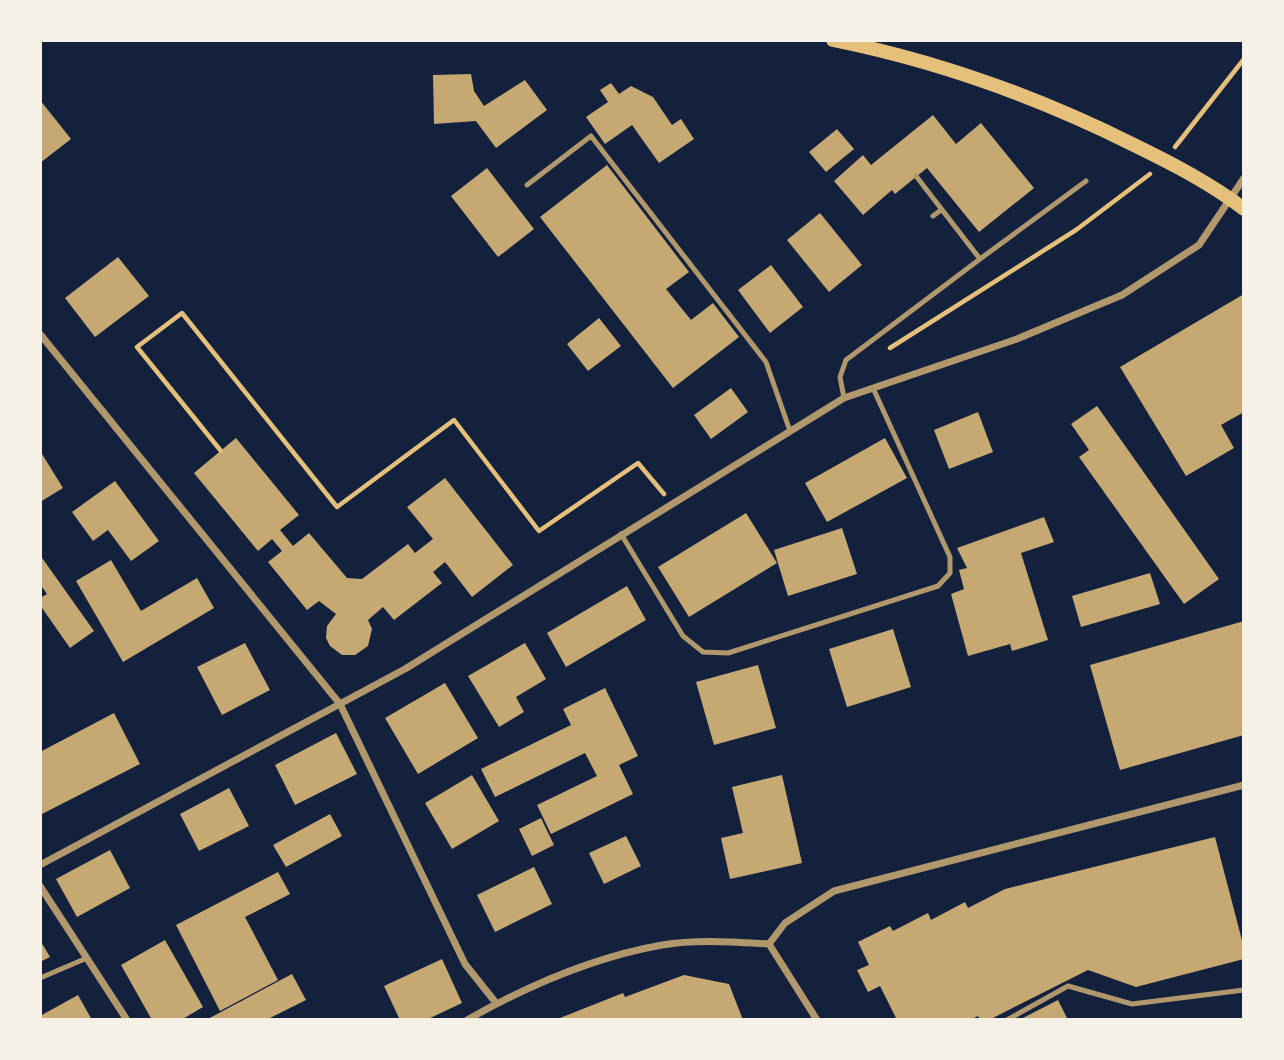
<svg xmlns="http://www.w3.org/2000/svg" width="1284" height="1060" viewBox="0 0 1284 1060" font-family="'Roboto Condensed',sans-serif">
  <rect width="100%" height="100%" fill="#14213d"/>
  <path fill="#c6a872" d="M471 74 474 91 484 106 525 80 547 110 496 148 476 121 434 124 433 75Z
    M611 83 619 94 631 86 653 97 672 125 681 119 694 139 659 163 632 125 605 144 586 117 608 102 600 90Z
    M40 100 71 139 40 163Z
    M933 115 956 144 981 123 1034 188 979 232 927 168 895 194 892 190 863 215 834 181 863 155 871 165Z
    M837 129 854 149 826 172 809 152Z
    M607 165 689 272 666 289 691 320 713 303 739 337 673 388 540 217Z
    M487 168 534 229 498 257 451 196Z
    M820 213 862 265 829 292 787 240Z
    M118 257 149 296 95 337 65 298Z
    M771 265 803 307 770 333 738 290Z
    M1244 294V412L1221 425 1234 448 1186 476 1120 367Z
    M599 318 621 346 588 371 567 344Z
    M731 388 748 412 711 439 694 415Z
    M1097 406 1219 579 1184 604 1079 457 1089 450 1071 424Z
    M978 412 993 452 949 469 934 430Z
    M236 438 299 515 280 530 293 546 309 533 347 578 362 579 408 544 415 553 433 539 407 507 445 478 513 565 472 597 445 562 433 572 442 583 394 620 383 607 368 620 372 629 368 646 355 655H342L330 646 326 638 327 626 336 614 319 601 307 610 268 562 282 551 272 539 258 551 194 473Z
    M885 438 907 478 827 522 805 483Z
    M42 454 63 488 40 502V456Z
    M115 481 159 541 131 561 108 530 93 541 72 512Z
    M746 513 777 563 689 617 658 567Z
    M1044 517 1054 542 1021 553 1048 640 1012 651 1010 644 968 656 951 594 964 589 959 570 967 568 957 548Z
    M842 528 857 574 788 596 774 550Z
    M40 555 94 631 70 648 40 605V598L47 594 40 584Z
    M111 560 141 611 197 578 214 608 123 662 76 581Z
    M1150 573 1160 604 1081 627 1072 596Z
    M627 586 646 620 566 667 547 633Z
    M1244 621V735L1120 770 1090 665Z
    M893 629 911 687 847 707 829 649Z
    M245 643 270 690 222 715 197 667Z
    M525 643 546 679 516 697 524 712 499 727 468 676Z
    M758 665 776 728 714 745 696 682Z
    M445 683 478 738 418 774 385 718Z
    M605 688 638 756 619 765 633 794 551 834 537 805 597 776 585 753 495 797 481 769 571 725 563 709Z
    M114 713 140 764 40 815V752Z
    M336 733 357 774 295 805 275 765Z
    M472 775 499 821 452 849 425 803Z
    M782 775 802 863 730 879 721 838 743 833 732 787Z
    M229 788 249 826 199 851 180 814Z
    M330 814 342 836 286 867 273 845Z
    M541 818 554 845 532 856 519 829Z
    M626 836 641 866 604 884 589 853Z
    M1215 837 1244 948V959L1136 987 1088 970 989 1020H980L978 1016 970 1020H897L880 986 868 992 857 970 869 965 858 942 890 926 893 931 928 913 931 920 965 902 968 908 1005 889Z
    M110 850 130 888 77 917 56 879Z
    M534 867 552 904 495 932 477 895Z
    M278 872 290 894 245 917 278 980 220 1011 176 925Z
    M40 940 50 957 40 962Z
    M165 940 203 1007 181 1020H152L121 965Z
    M442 959 462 1003 426 1020H400L384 986Z
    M292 974 306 1000 266 1020H206Z
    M684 975 729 984 743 1020H555L623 993 625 997Z
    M78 995 92 1020H40V1016Z
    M1058 1000 1068 1020H1019Z"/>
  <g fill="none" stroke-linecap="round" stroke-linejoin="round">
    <path stroke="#e5c07b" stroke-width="4.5" d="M1175 147 1244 59
      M890 348 1076 230 1150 174
      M221 451 137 347 182 313 337 507 454 420 539 531 638 463 664 494"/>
    <path stroke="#b1986c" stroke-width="5" d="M527 185 591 136 766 362 790 431
      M933 216 941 210
      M980 259 1086 181
      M844 398 840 377 846 360 980 259 916 176
      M621 534 683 636 703 652 728 653 938 586 950 573V557L873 388
      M40 978 87 958
      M1007 1020 1068 986 1132 1004 1244 990"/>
    <path stroke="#b1986c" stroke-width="7" d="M40 334 340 704 465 964 496 1003
      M40 865 405 669 844 398 1017 339 1122 295 1199 245 1244 178
      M40 886 127 1020
      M769 944 785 923 834 891 1244 785
      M467 1020C527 986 594 957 662 945 697 939 734 942 769 944L817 1020"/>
    <path stroke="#e5c07b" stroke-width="14" d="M833 40C938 61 1038 97 1134 145 1171 163 1210 183 1244 209"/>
  </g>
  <rect width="1284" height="1060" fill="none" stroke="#f6f1e7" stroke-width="84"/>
</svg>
